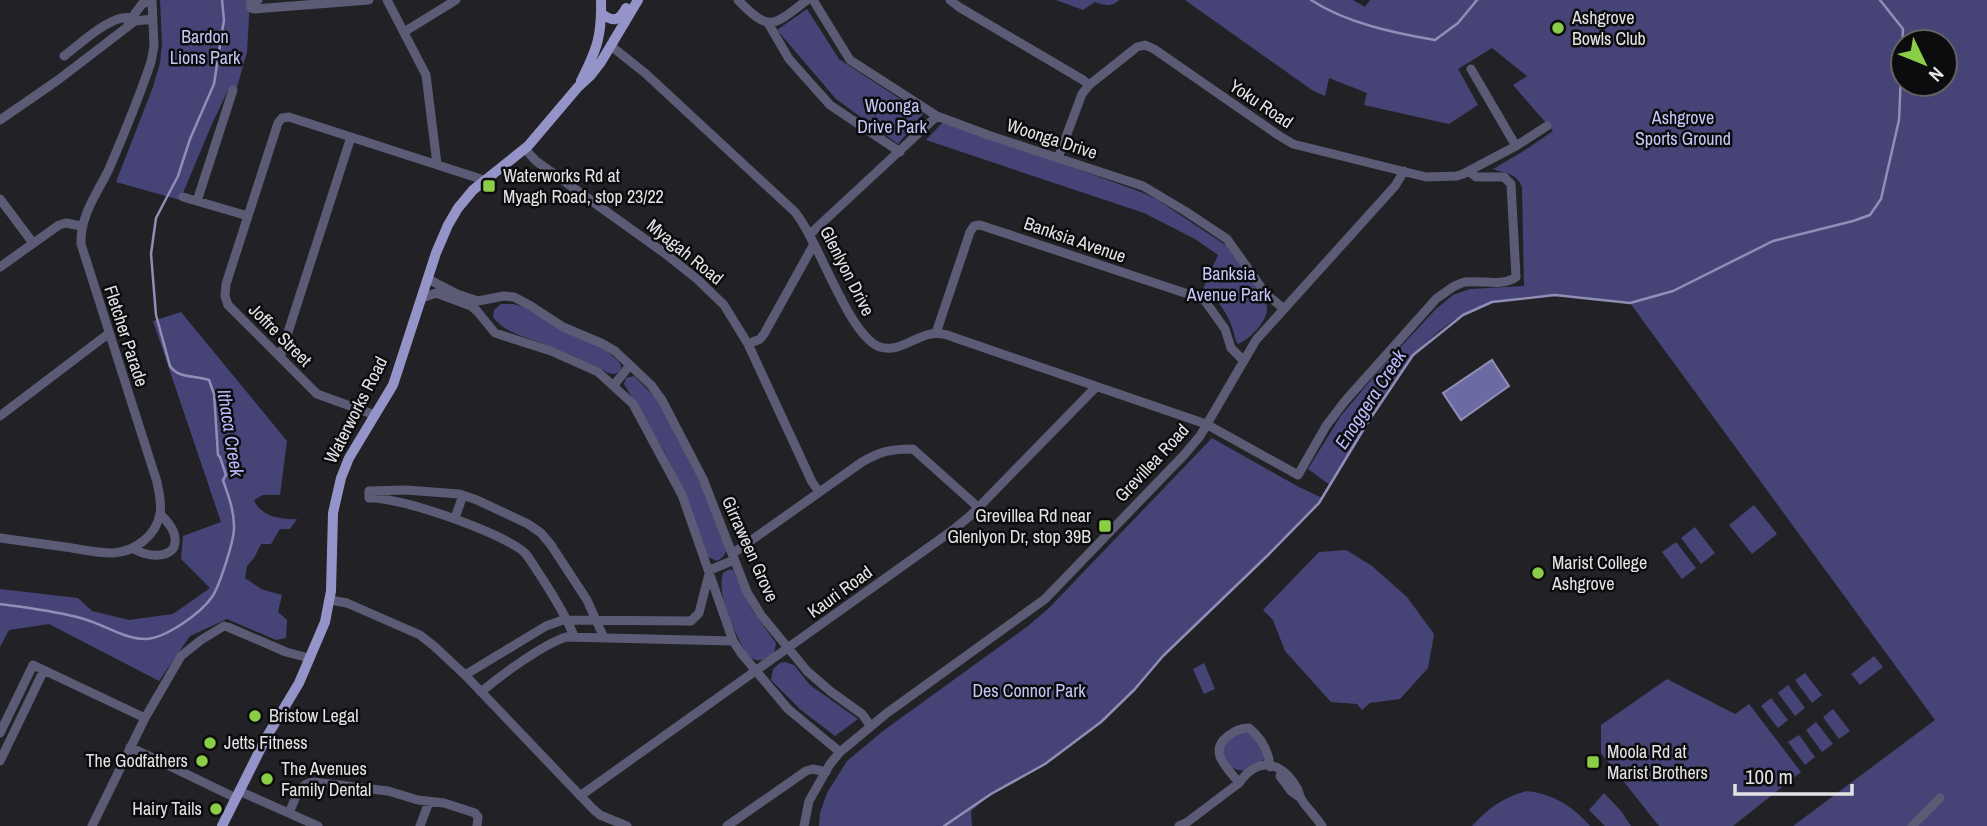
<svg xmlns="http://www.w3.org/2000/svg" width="1987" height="826" viewBox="0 0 1987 826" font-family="'Archivo Narrow',sans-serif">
  <rect width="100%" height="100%" fill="#222226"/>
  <path fill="#464476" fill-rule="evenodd" d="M160 0H250L247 52 236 91 228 90 212 124 180 200 116 182 153 87 160 63 162 43Z
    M1056 0H1119C1111 8 1104 5 1095 2L1083 10Z
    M1185 0H1353L1365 7 1370 0H1987V826H1793L1935 720 1630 303C1605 300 1579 295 1555 295 1541 295 1503 299 1490 303 1410 328 1372 420 1330 485L1308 469 1340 417 1380 369 1436 309 1453 295 1470 289 1524 286 1522 187C1516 172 1505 174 1493 169L1522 152 1553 131 1513 85 1527 76 1492 48 1458 69 1478 105 1449 124 1364 105 1367 93 1329 78 1325 96 1312 90ZM1903 42H1945V84H1903Z
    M807 9 839 59 923 114 898 144 836 99 777 30Z
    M944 121 1141 192 1156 199 1227 246 1263 297C1265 300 1267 304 1267 308 1268 321 1249 340 1238 344L1236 341C1231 320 1223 301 1202 291L1218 255 1195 239 1144 213 926 140Z
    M501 304H513L524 307C537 315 626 354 621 368 618 377 608 374 603 370 584 361 565 352 546 345 528 337 505 334 493 317L494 310Z
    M181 312 287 441 280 495H263L254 500C260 516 281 520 297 519L290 529H280L271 544H261L254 558 247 566 245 578 261 589 282 595 278 612 287 620 286 638 276 640 227 619 190 636 159 681 49 624 9 630 0 647V589L78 598 92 611 129 620 173 614 210 588 181 559 183 536 221 522 153 321Z
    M634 376 658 400 699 481 727 550 723 557 717 561 708 557 683 489 665 453 624 384 626 378Z
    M1212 438 1297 486 1322 498 1267 556 1163 656 1134 690 1101 722 1045 764 991 794 971 811 972 826H819L820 813 827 793 847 761 883 731 1028 626 1049 608Z
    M1754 505 1777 534 1752 554 1729 525Z
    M1695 527 1715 553 1701 564 1681 538Z
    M1676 542 1696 568 1682 579 1662 552Z
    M1346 550 1372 566 1407 597 1434 634 1428 668 1400 699 1370 703 1362 710 1357 704 1331 702 1285 651 1273 620 1263 610 1319 552Z
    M730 569 733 570 752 610 776 643 774 654C764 661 755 664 746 653 735 633 716 595 723 573Z
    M1874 656 1883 667 1860 685 1851 674Z
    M785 662 794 665 810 685 858 719 835 736 801 710 771 680 773 669 780 663Z
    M1204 663 1215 689 1204 694 1193 669Z
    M1805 673 1822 695 1812 703 1795 680Z
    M1667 679 1735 714 1749 704 1801 772 1733 826H1659L1601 753V725Z
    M1788 685 1805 708 1795 716 1778 693Z
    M1771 698 1788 720 1778 728 1761 706Z
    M1833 709 1850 731 1839 739 1823 717Z
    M1816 722 1833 744 1822 752 1806 730Z
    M1247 732 1259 743 1265 758C1248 777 1226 775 1222 747L1237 733Z
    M1799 735 1815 757 1805 765 1788 742Z
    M1527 791C1553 794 1573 806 1590 826H1472C1488 808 1504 797 1527 791Z
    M1604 793 1621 811 1631 826H1605L1589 810Z"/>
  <path fill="#6c6aa3" stroke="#908eb7" stroke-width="2" d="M1492 360 1509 386 1461 420 1443 393Z"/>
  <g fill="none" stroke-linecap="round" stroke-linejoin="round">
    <path stroke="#908eb7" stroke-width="2.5" d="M1311 0C1346 23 1394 33 1435 40L1458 23 1477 0
      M0 604C28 608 57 611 84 619 105 625 124 639 145 639 165 639 201 613 212 597 219 587 235 539 234 526 234 510 228 495 223 480L226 475 220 457 218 455 214 394 209 380C195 375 179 379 170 366L156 315 151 254 156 218 178 176 190 139 214 84 224 20 222 0
      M944 826 991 794 1045 764 1101 722 1134 690 1163 656 1267 556 1319 503 1368 422 1413 355 1463 315 1492 302 1555 295 1630 303 1673 291 1773 241 1853 221 1870 215 1881 199 1899 120 1903 29 1880 0"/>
    <path stroke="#5b5b75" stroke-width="9" d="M258 0 251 2V8L254 9 369 0
      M387 0 426 75 437 164
      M738 0C770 33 773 26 807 0
      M813 0 850 60 937 116 988 135 1143 186 1185 211 1227 239 1266 294 1283 308
      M950 0 959 7 1083 80 1089 85
      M128 23 142 4 152 0
      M768 23 789 59 830 105 900 152
      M404 32 456 0
      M611 46 645 73 795 212C819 241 849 337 880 347 905 354 920 327 947 335L1206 424 1298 475 1326 426 1345 401 1436 299C1445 293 1454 284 1465 282 1482 280 1502 287 1516 277L1511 184 1504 177H1476L1469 171
      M64 56C79 45 112 13 131 18
      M1471 69 1516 146
      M0 120 58 80 135 21 153 19
      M525 149 536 161 667 255 697 279 724 305 748 344 812 482 819 492
      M1058 158 1082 94 1089 85 1137 47 1145 45 1154 49 1278 135 1293 144 1426 177 1457 176 1463 174 1516 146 1547 126
      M183 197 248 216
      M0 199 33 243
      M197 201 233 90
      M810 234 937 116
      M0 267 59 225 66 223 81 226
      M428 279 457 294 478 301 504 296 514 297 531 306 563 327 601 343 615 351 651 385 662 400 703 479 747 592 761 615 807 671 830 691 862 714 870 725
      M422 298 436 293 471 306 477 311 495 333 551 351 598 372 633 404 682 495 733 641 741 653 788 709 840 752
      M936 333 970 232 974 226 980 225 1197 297 1205 301 1225 329 1231 348 1243 360
      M748 344 760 339 764 334 814 244
      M280 357 351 137
      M614 385 630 365
      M375 415 317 394 228 305 225 296 226 284 278 123 282 118 289 117 484 180
      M0 416 108 334
      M369 495V491L406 490 459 494 477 500 528 524 541 533 551 545 587 600 604 638
      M369 495V498C398 496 504 533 525 553 531 560 535 568 540 575 553 595 565 614 574 636
      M455 518 463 495
      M0 538C21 541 43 544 65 547 80 549 97 553 113 553 134 552 156 536 160 514 162 503 159 493 157 482L81 244C80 215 97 194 109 169 124 134 139 98 151 62L154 46 152 0
      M133 548C144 557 177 561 175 539 175 529 166 520 160 514
      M732 554 862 462C881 451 891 449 913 449L978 507
      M330 600 347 603 420 635 434 646 465 675 593 809 600 815 627 826
      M465 675 546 626 563 620 691 621 699 613 710 570 734 560
      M481 692C501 675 542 645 566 637L733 641
      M0 733 33 665 145 718
      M130 747 236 798
      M0 761 44 670
      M1280 776 1291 791 1301 798
      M1239 783C1228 768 1207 752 1228 736 1235 731 1240 728 1249 728 1261 738 1269 751 1270 767
      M239 791 318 826
      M580 796 953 530 971 515 1096 387
      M289 813C295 800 298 783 314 782L388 791 418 800 444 803 475 813 478 817 477 826
      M92 826 145 718 181 656 201 640 224 626 228 627 286 652 309 658
      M420 826 429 802
      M727 826 806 771 813 769 826 772
      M804 826 809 801 830 764 840 752 887 713 1045 599 1184 455 1200 436 1256 340 1395 186 1404 171
      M1179 826 1186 823 1239 783C1258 756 1281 761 1297 788 1299 791 1299 795 1301 799 1307 808 1316 817 1322 826
      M1912 826 1940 798"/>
    <path stroke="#9494c8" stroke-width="10" d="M601 13C613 23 619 21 626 8
      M581 81C597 49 602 36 601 0
      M222 826 266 738 299 683 325 622 331 591 333 513 341 478 349 458 393 385 436 253 448 225 458 208 473 190 528 146 578 87 591 75 601 62 638 0"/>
  </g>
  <g fill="#8ace47" stroke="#0c0c0e" stroke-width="2.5">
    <circle cx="1558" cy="28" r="7"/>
    <rect x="482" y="179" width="14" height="14" rx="3.5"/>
    <rect x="1098" y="519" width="14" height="14" rx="3.5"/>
    <circle cx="1538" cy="573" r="7"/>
    <circle cx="255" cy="716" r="7"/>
    <circle cx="210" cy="743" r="7"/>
    <circle cx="202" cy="761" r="7"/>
    <rect x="1586" y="755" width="14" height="14" rx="3.5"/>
    <circle cx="267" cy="779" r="7"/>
    <circle cx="216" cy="809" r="7"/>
  </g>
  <g text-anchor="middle" stroke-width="5" stroke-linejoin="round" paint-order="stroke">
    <g font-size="18" fill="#e3e3e6" stroke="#0c0c0e" text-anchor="start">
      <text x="1572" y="24">Ashgrove<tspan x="1572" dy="21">Bowls Club</tspan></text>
      <text x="503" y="182">Waterworks Rd at<tspan x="503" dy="21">Myagh Road, stop 23/22</tspan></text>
      <text x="1091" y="522" text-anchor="end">Grevillea Rd near<tspan x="1091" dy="21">Glenlyon Dr, stop 39B</tspan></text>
      <text x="1552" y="569">Marist College<tspan x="1552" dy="21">Ashgrove</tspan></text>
      <text x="269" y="722">Bristow Legal</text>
      <text x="224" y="749">Jetts Fitness</text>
      <text x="1607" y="758">Moola Rd at<tspan x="1607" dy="21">Marist Brothers</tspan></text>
      <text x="188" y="767" text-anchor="end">The Godfathers</text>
      <text x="281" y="775">The Avenues<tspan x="281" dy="21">Family Dental</tspan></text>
      <text x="202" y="815" text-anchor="end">Hairy Tails</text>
    </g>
    <g font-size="18" fill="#c6c6f9" stroke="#0c0c0e">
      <text x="205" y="43">Bardon<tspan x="205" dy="21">Lions Park</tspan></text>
      <text x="892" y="112">Woonga<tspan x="892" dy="21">Drive Park</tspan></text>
      <text x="1683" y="124">Ashgrove<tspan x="1683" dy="21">Sports Ground</tspan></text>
      <text x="1229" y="280">Banksia<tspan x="1229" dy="21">Avenue Park</tspan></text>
      <text x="1029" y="697">Des Connor Park</text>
    </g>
    <g font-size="18" fill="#e3e3e6" stroke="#0c0c0e">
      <text transform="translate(1261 104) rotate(34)" y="6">Yoku Road</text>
      <text transform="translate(1052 139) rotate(18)" y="6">Woonga Drive</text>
      <text transform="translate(1075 240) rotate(19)" y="6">Banksia Avenue</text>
      <text transform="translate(685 252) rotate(39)" y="6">Myagah Road</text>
      <text transform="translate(847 271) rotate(63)" y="6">Glenlyon Drive</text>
      <text transform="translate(280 335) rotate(45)" y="6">Joffre Street</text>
      <text transform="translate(126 336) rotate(72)" y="6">Fletcher Parade</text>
      <text transform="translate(356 410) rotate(-63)" y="6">Waterworks Road</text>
      <text transform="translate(1152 463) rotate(-47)" y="6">Grevillea Road</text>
      <text transform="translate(750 549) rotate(66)" y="6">Girraween Grove</text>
      <text transform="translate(840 592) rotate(-36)" y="6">Kauri Road</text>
    </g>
    <g font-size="19" font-style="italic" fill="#bbbafe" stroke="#0c0c0e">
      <text transform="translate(1370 399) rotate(-57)" y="7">Enoggera Creek</text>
      <text transform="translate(231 433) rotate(81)" y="7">Ithaca Creek</text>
    </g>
  </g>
  <g transform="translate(1924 63) rotate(133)"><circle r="33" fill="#0c0c0e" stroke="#626264" stroke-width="2"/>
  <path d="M0-5L12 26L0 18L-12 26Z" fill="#8ace47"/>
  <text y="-10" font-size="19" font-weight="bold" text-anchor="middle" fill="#e3e3e6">N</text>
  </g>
  <path d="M1735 784v10h117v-10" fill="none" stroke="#e3e3e6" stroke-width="3.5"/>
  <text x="1745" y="784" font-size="21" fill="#e3e3e6" stroke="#0c0c0e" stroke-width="5" paint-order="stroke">100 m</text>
</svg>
